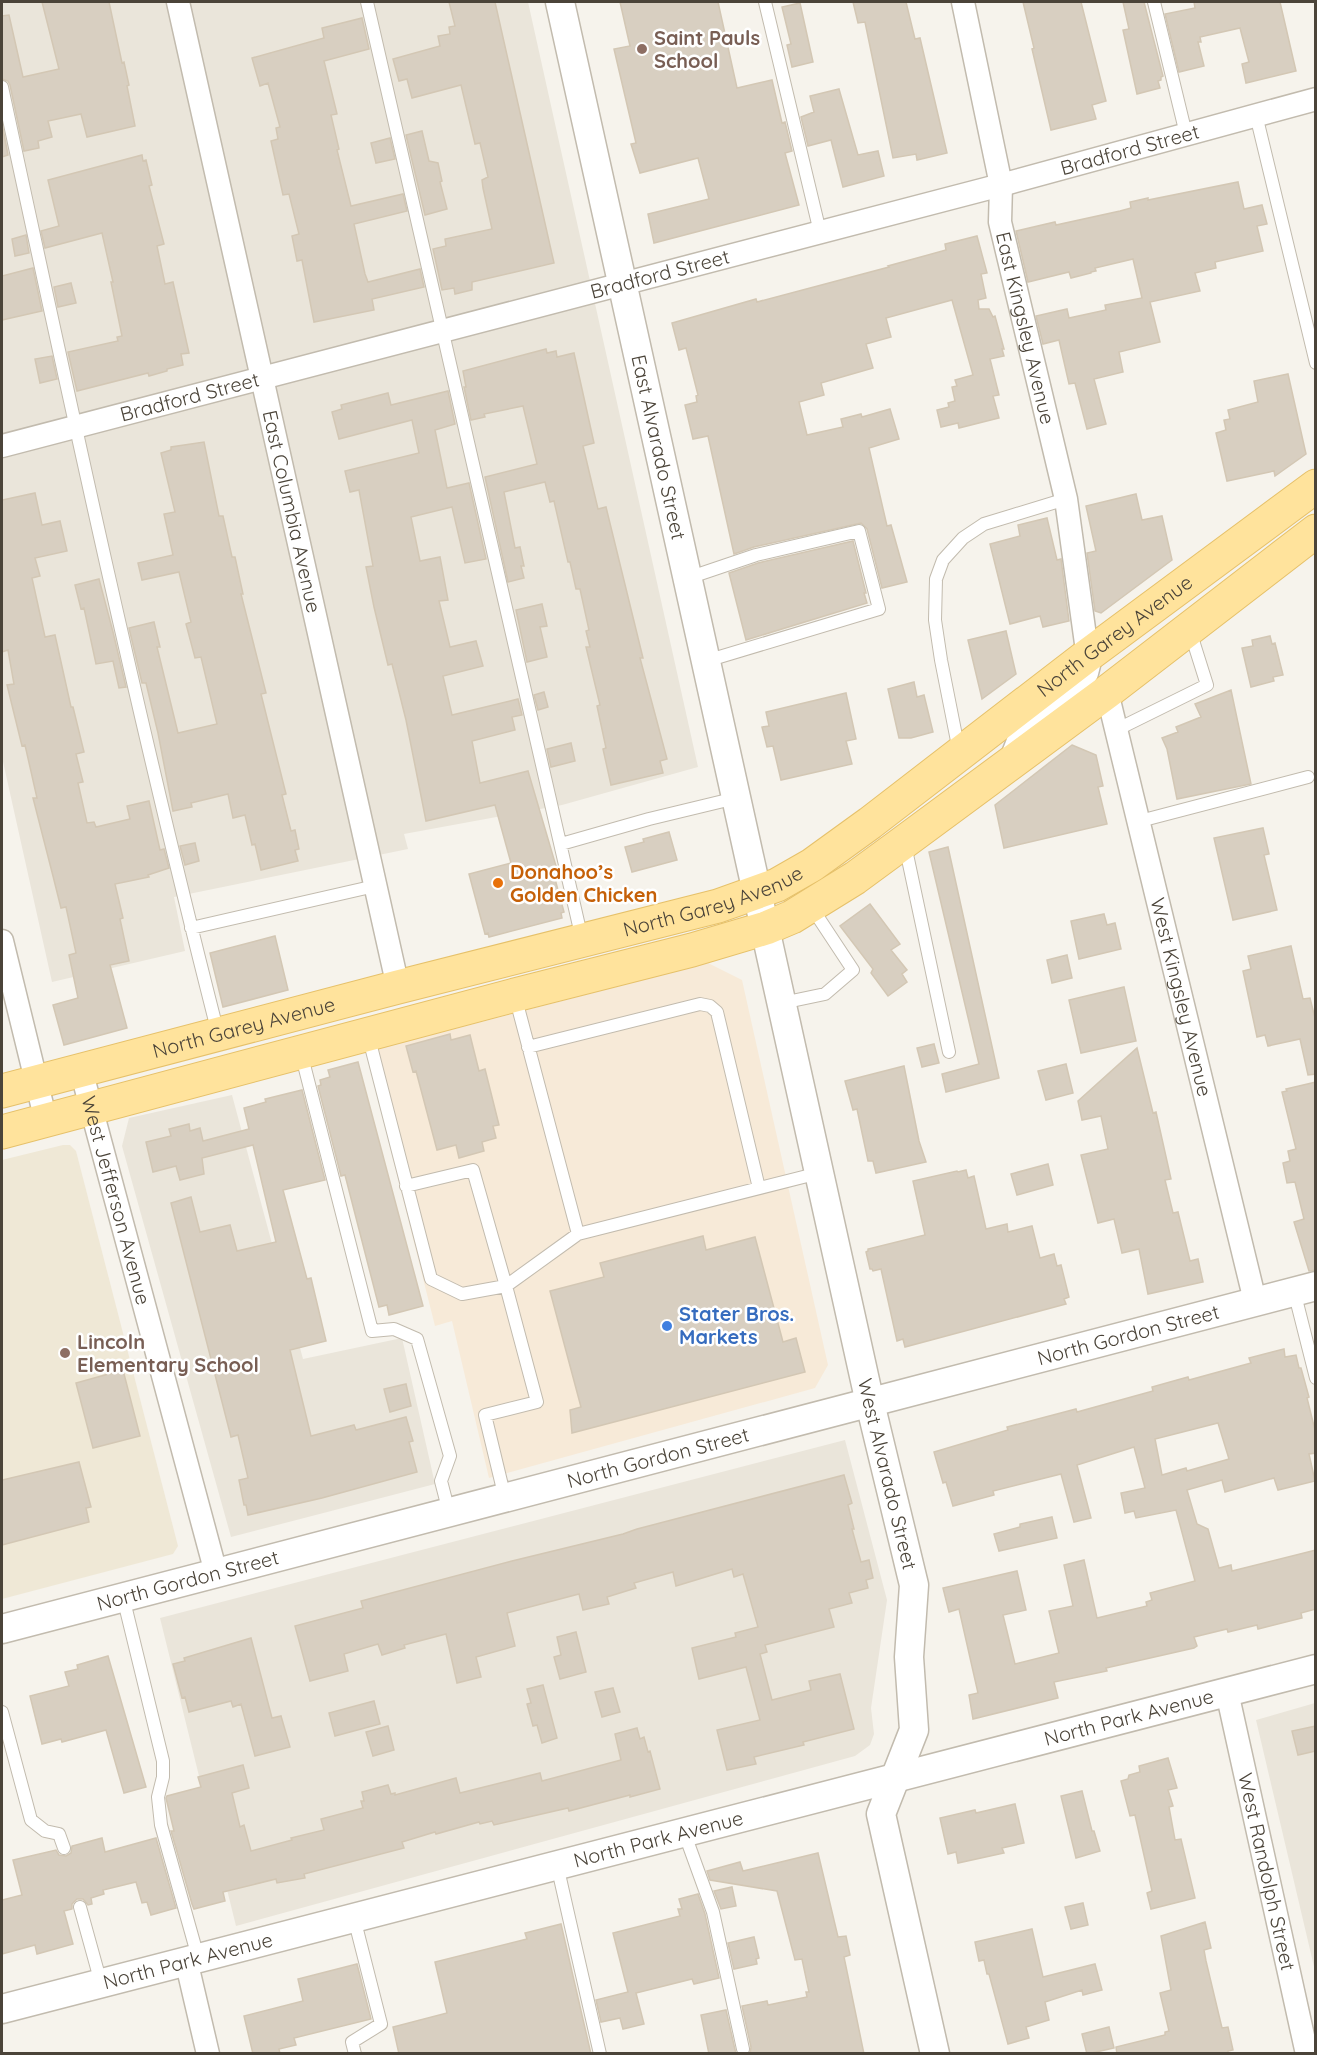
<svg xmlns="http://www.w3.org/2000/svg" width="1317" height="2055" viewBox="0 0 1317 2055" font-family="Quicksand,sans-serif">
  <rect width="100%" height="100%" fill="#f6f3ec"/>
  <path fill="#eae5da" d="M2 2H528L698 767 562 805 404 834 408 849 174 897 185 951 52 982 2 757Z
    M232 1095 303 1359 402 1338 435 1484 231 1537 122 1146 129 1118Z
    M845 1440 887 1600 871 1708 874 1734 870 1745 855 1756 236 1926 160 1618Z
    M1315 1703V1971L1256 1720Z"/>
  <path fill="#f7ead8" d="M708 963 742 980 828 1365 815 1388 489 1478 452 1321 435 1326 366 1052Z"/>
  <path fill="#efe8d6" d="M63 1145H70L76 1151 178 1546 173 1554 2 1599V1160Z"/>
  <path fill="#d8cfc1" stroke="#d3c7b4" stroke-width="1.5" fill-rule="evenodd" d="M42 2H109L122 63 124 62 129 85 127 86 135 126 87 137 81 114 48 121 52 137 38 141 39 148 24 151 10 85 8 81 2 79V16L9 15 23 77 59 69Z
    M449 2H495L554 263 472 282V290L455 294 454 288 442 290 433 249 446 246 445 239 492 229 483 188 482 180 488 177 480 143 475 144 461 85 412 98 407 79 399 81 393 59 440 46 438 36 450 34 449 27 455 26Z
    M620 2H718L737 88 772 80 782 123 785 122 792 151 785 153 799 205 654 243 648 214 709 199 698 158 640 173 631 144 636 143 614 49 630 46Z
    M853 2H906L915 39 920 38 947 153 917 160 916 154 893 158 865 22 858 23Z
    M1023 2H1081L1106 101 1092 105 1096 119 1051 130 1032 49 1034 48Z
    M1123 2H1144L1163 76 1161 77V80L1158 81 1160 88 1137 94 1123 30 1129 29Z
    M1194 2H1280L1296 71 1246 83 1242 64 1249 62 1240 28 1200 37 1201 42H1198L1204 66 1179 72 1165 14 1195 8Z
    M800 3 813 62 792 67 787 45 791 44 782 7Z
    M362 18 369 49 324 61 337 114 331 115 339 149 337 150 351 206 403 194 407 211 354 224 365 274 368 282 420 269 424 287 372 299 374 310 314 322 302 260 297 261 292 236 299 234 289 194 283 195 271 141 278 139 276 128 280 127 268 83 260 86 252 58 324 38 322 28Z
    M839 89 858 155 878 151 884 176 843 187 831 140 808 146 801 117 814 112 810 96Z
    M2 124 8 155 2 157Z
    M422 131 429 161 438 163 442 181 440 182 447 209 425 215 406 135Z
    M390 138 395 159 376 163 371 143Z
    M142 155 143 161 146 160 152 185 149 186 164 244 157 246 165 284 173 282 189 353 181 354 183 365 167 369V371L149 376 148 373 77 391 68 352 118 341 117 337 122 336 111 282H113L102 233 45 248 41 231 59 226 48 180Z
    M1238 182 1244 209 1262 205 1267 224 1257 226 1263 251 1215 262 1216 268 1195 273 1200 291 1150 302 1160 342 1119 352 1123 372 1094 379 1106 424 1087 429 1075 383 1069 384 1059 340 1043 344 1036 316 1067 309 1069 318 1106 310 1105 305 1142 298 1133 259 1095 268 1096 271 1091 272V273L1071 278 1069 272 1028 282 1016 231 1055 222 1056 225 1120 211 1131 208 1130 202 1148 198V200Z
    M26 235 29 253 15 256 12 239Z
    M977 236 987 273 981 274 986 298 978 300 979 309H989L993 317 995 316 1004 349H1002L1004 356 990 359 999 395 993 396 999 418 959 428 958 423 941 427 937 410 949 407 948 403 955 401 952 387 957 386 955 380 973 375 952 300 886 318 891 337 866 344 873 368 821 383 824 395 799 402 807 435 843 427 841 419 861 414 862 417 890 409 899 439 869 448 887 526 891 525 907 582 882 588 867 529 861 523 754 547 734 554 708 436 693 439 685 405 697 402 696 396 698 395 686 348 679 350 672 323 756 299 757 302 889 267 888 266 946 250 945 244Z
    M33 268 42 311 2 320V276Z
    M71 283 76 303 58 307 54 287Z
    M546 349 547 353 556 351 557 357 574 353 594 443 583 446 598 509 606 507 643 658H640L667 759 660 761 663 773 611 785 603 749 606 748 597 706 600 705 586 647H590L586 631 589 630 580 589H576L570 562H568L554 501 550 502 545 482 504 492 515 548 520 547 524 566H521L524 578 508 582 485 477 537 464 523 406 484 414 485 417 471 420 464 387H466L463 371Z
    M52 356 57 379 40 383 35 359Z
    M1288 374 1306 454 1275 476 1274 471 1227 481 1216 433 1226 430 1224 420 1230 419 1228 410 1258 402 1254 381Z
    M448 391 455 424 435 430 447 488 469 483 486 559 465 563 452 507 411 517 420 561 440 557 448 600 439 601 450 647 476 641 483 666 443 676 452 715 518 699 522 715 512 717 515 730 472 741 480 783 528 771 556 866 552 868 564 912 561 913 562 918 489 937 488 933 485 934 469 874 511 863 495 805 426 821 406 720 392 664 388 665 374 607 366 567 373 566 359 490 350 492 345 471 419 453 412 420 339 439 332 412 342 409 341 405 388 393 391 405Z
    M204 442 219 516H223L232 557H235L243 594H241L266 693 261 694 286 794 282 795 291 831 295 830 299 849 295 850 298 861 261 870 255 844 252 845 245 815 233 818 228 794 191 803 192 807 173 811 158 733 146 683H142L129 628 154 622 160 647H157L178 733 217 724 201 657 195 658 186 624 191 622 179 572 142 580 138 563 173 555 164 514 175 512 161 453 171 450V447Z
    M35 493 42 525 60 521 67 551 35 558 40 576 32 578 45 637 55 635 71 707H73L84 752 76 754 83 782 78 783 87 823 94 822 96 827 130 819 127 806 149 801 160 850 164 849 169 868 148 875 149 877 115 884 123 918 120 919 129 961 110 965 127 1028 64 1045 53 1005 78 998 69 955 76 953 66 907 61 908 53 876 33 798H37L25 745 22 746 7 685 14 684 8 650 2 652V500Z
    M1136 494 1142 520 1162 516 1172 560 1101 613 1095 611 1087 553 1096 551 1086 506Z
    M1047 518 1057 560 1061 559 1069 621 1043 627 1040 616 1010 624 990 544 1020 536 1018 525Z
    M853 541 866 593H864L867 603 746 640 729 573 758 563Z
    M99 579 113 632 126 687 119 688 113 661 96 664 84 608 81 609 75 585Z
    M542 604 547 626 540 627 547 657 527 662 516 610Z
    M1006 631 1016 674 982 699 968 640Z
    M1270 636 1272 644 1275 643 1283 675 1273 677 1274 681 1251 687 1242 648 1253 646 1252 640Z
    M914 682 917 697 924 695 933 732 911 738H899L888 689Z
    M1231 690 1251 784 1177 799 1167 749 1162 738 1178 732 1176 727 1201 717 1195 704Z
    M544 692 548 707 538 710 534 695Z
    M846 693 856 739 846 741 852 764 781 780 773 746 767 747 762 727 769 726 766 712Z
    M571 743 575 761 551 767 547 749Z
    M1072 745 1096 755 1103 786 1098 787 1107 824 1004 848 995 805Z
    M1263 828 1269 854 1264 855 1277 910 1233 920 1214 838Z
    M669 832 677 860 632 872 625 847 644 842 643 839Z
    M195 843 199 861 185 865 180 846Z
    M948 847 999 1078 946 1092 942 1074 979 1064 929 852Z
    M870 904 900 944 891 950 907 970 902 974 907 982 888 996 871 973 873 969 840 926Z
    M1104 914 1107 925 1115 923 1121 949 1079 959 1071 921Z
    M275 936 288 990 223 1007 210 953Z
    M1291 946 1303 999 1310 998 1316 1022V1074L1308 1075 1300 1039 1268 1046 1265 1035 1257 1037 1243 971 1251 969 1248 956Z
    M1067 955 1072 978 1052 983 1047 960Z
    M1124 987 1136 1041 1081 1053 1069 1000Z
    M450 1034 451 1040 470 1035 479 1071 485 1069 499 1125 493 1126 496 1138 482 1142 484 1151 459 1158 456 1145 437 1150 416 1071 413 1072 406 1046Z
    M934 1044 939 1063 922 1067 917 1048Z
    M1137 1048 1153 1113 1156 1112 1171 1179 1165 1180 1173 1213 1178 1212 1190 1261 1198 1259 1203 1282 1148 1294 1139 1249 1122 1253 1114 1219 1098 1223 1081 1155 1108 1149 1101 1116 1082 1120 1078 1101Z
    M358 1062 423 1306 389 1315 387 1305 379 1307 345 1175 341 1176 318 1086 321 1085 320 1080 330 1077 328 1070Z
    M1066 1064 1073 1093 1046 1100 1038 1071Z
    M904 1066 919 1141 926 1162 876 1173 873 1161H868L857 1109 853 1110 845 1081Z
    M1316 1082V1270L1309 1271 1294 1222 1304 1219 1295 1182 1287 1183 1283 1163 1290 1161 1288 1151 1296 1149 1282 1092 1287 1091 1286 1089Z
    M302 1090 325 1180 283 1190 307 1279 311 1278 326 1341 290 1350 311 1436 354 1425 356 1430 406 1417 413 1441 409 1442 417 1472 322 1498 248 1515 246 1505H244L239 1480 248 1478 238 1435 231 1437 171 1203 191 1197 200 1232 230 1225 237 1251 276 1242 253 1145 202 1158 204 1174 180 1180 176 1166 153 1172 146 1142 171 1136 169 1129 189 1124 190 1131 200 1128 203 1141 249 1129 244 1108 266 1102 265 1099Z
    M1048 1164 1053 1185 1017 1195 1011 1174Z
    M966 1170 968 1178 974 1176 986 1229 1007 1224 1008 1232 1032 1226 1040 1258 1054 1254 1057 1266 1061 1265 1069 1297 1064 1299 1066 1304 905 1347 903 1339 897 1341 881 1269 873 1271 872 1269H870L866 1252 868 1251V1249L925 1235 913 1181 957 1171 958 1172Z
    M703 1236 706 1250 755 1237 783 1342 796 1338 805 1372 572 1433 570 1410 581 1407 550 1291 604 1277 600 1263Z
    M1284 1349 1285 1357 1296 1355 1299 1368H1301L1309 1397 1307 1398 1316 1434V1453L1309 1454 1315 1481 1278 1490 1274 1478 1225 1492 1222 1480 1187 1490 1197 1524 1208 1529 1219 1568 1231 1565 1232 1571 1316 1550V1609L1301 1613 1302 1618 1258 1629 1257 1625 1228 1632 1227 1629 1194 1637 1197 1646 1194 1648 1106 1668 1107 1671 1054 1682 1058 1698 973 1719 969 1695 978 1693 959 1609 949 1612 943 1588 1017 1571 1026 1610 1003 1615 1015 1664 1059 1653 1049 1611 1073 1606 1064 1565 1084 1560 1097 1618 1147 1606 1146 1602 1152 1600 1150 1593 1195 1581 1176 1510 1136 1518 1134 1511 1125 1513 1121 1493 1145 1488 1134 1447 1077 1465 1091 1518 1074 1522 1061 1474 993 1491 994 1495 953 1506 946 1482 943 1483 934 1452 1008 1430 1007 1427 1076 1409 1077 1412 1153 1391 1152 1387 1188 1377 1189 1380 1251 1363 1249 1358ZM1218 1423 1229 1459 1187 1471 1186 1468 1162 1475 1155 1439Z
    M123 1370 140 1436 93 1448 76 1383Z
    M406 1384 411 1406 390 1412 384 1389Z
    M79 1462 91 1507 86 1508 89 1522 2 1545V1480Z
    M844 1475 852 1503 848 1505 854 1529H852L861 1562 869 1560 873 1578 866 1580 868 1588 849 1593 852 1603 829 1609 834 1627 765 1645 767 1652 760 1654 772 1700 811 1690 809 1681 840 1674 854 1729 803 1742 804 1745 754 1757 756 1764 727 1770 717 1730 760 1720 746 1667 699 1679 692 1648 736 1637 735 1633 758 1627 743 1574 734 1577 732 1569 676 1586 673 1572 634 1583 636 1588 607 1597 609 1604 583 1610 579 1594 507 1613 515 1646 476 1657 481 1677 457 1683 446 1634 404 1645 405 1648 382 1655 378 1644 344 1654 348 1671 310 1681 295 1626 363 1608 361 1601 512 1561 623 1534 637 1529Z
    M1052 1517 1057 1538 999 1551 994 1534 1020 1527V1524Z
    M576 1632 586 1672 560 1679 554 1657 561 1655 557 1637Z
    M251 1638 272 1718 281 1716 290 1747 255 1756 241 1704 233 1707 231 1701 189 1712 185 1697 182 1698 173 1664 185 1661 184 1658Z
    M108 1656 146 1787 124 1793 106 1730 62 1742 61 1739 42 1744 30 1696 69 1686 65 1672 78 1669 77 1665Z
    M543 1685 557 1738 542 1743 537 1725 533 1726 527 1704 531 1703 527 1689Z
    M613 1688 620 1712 602 1717 595 1692Z
    M374 1701 380 1724 335 1736 329 1713Z
    M388 1726 394 1750 373 1756 366 1732Z
    M1316 1726V1751L1298 1755 1292 1731Z
    M637 1728 640 1739 644 1737 648 1752 650 1751 660 1789 630 1797V1795L569 1811 568 1808 494 1825 492 1821 480 1824 479 1822 436 1834 435 1832 402 1842 404 1848 304 1874 305 1878 277 1883 276 1879 223 1892 225 1901 194 1909 192 1904 171 1831H174L166 1798 167 1796 201 1787 198 1777 243 1765 249 1788 232 1793 240 1827 244 1825 251 1851 292 1840 291 1838 324 1830 321 1819 363 1808 361 1801H364L362 1792 388 1785 391 1794 395 1793V1795L456 1778 460 1793 540 1773 542 1781 621 1760 615 1734Z
    M1168 1758 1177 1788 1168 1790 1173 1806 1169 1807 1175 1840 1181 1839 1195 1898 1151 1909 1147 1893 1152 1891 1135 1815 1130 1816 1121 1781 1128 1779 1129 1775 1140 1772 1139 1766Z
    M1082 1791 1092 1831H1094L1100 1851 1076 1858 1061 1796Z
    M1015 1804 1024 1843 1002 1848 1004 1853 958 1863 956 1852 948 1854 940 1818 975 1810 976 1813Z
    M102 1838 105 1852 156 1838 176 1908 151 1915 147 1902 142 1903 136 1882 103 1890 104 1894 91 1898 92 1904 88 1905 83 1899H77L72 1904V1909L64 1911 73 1944 37 1954 35 1945 2 1954V1900L22 1895 13 1860 56 1850 59 1855 66 1856 71 1853 72 1846Z
    M818 1853 838 1937 846 1936 850 1955 844 1957 864 2054H750L751 2047 742 2006 767 2001 768 2005 807 1997 806 1992H809L802 1959 795 1960 777 1891 710 1880 707 1871 740 1862 743 1871Z
    M732 1887 736 1906 721 1909 714 1891Z
    M698 1894 705 1914 719 1978 694 1984 692 1979 636 1993 644 2024 623 2029 620 2018 601 2022 596 2000 628 1992 613 1933 680 1916 678 1909H682L679 1899Z
    M1083 1903 1088 1925 1071 1929 1065 1907Z
    M1205 1922 1211 1948 1204 1950 1206 1961 1222 2028 1228 2027 1233 2050 1228 2051V2054H1117L1116 2047 1165 2035V2032L1169 2031 1160 1993 1171 1990 1161 1936Z
    M561 1924 591 2054H399L393 2027 447 2013 435 1962 527 1939 525 1933Z
    M1032 1929 1043 1977 1095 1964 1102 1990 1083 1995 1082 1990 1045 2002 1049 2020 1026 2027 1029 2038 1008 2044 989 1974H987L984 1960 979 1961 975 1942Z
    M754 1937 759 1958 756 1959 757 1964 734 1969 728 1943Z
    M357 1964 371 2019 294 2038 296 2045 279 2049 280 2054H253L244 2016 303 2001 298 1979Z
    M726 2010 736 2054H709L701 2015Z
    M1109 2027 1114 2048 1087 2054 1082 2034Z"/>
  <g fill="none" stroke-linecap="round" stroke-linejoin="round">
    <defs>
      <path id="service" d="M367 2 582 939
        M765 2 820 232
        M1154 2 1186 134
        M2 87C70 403 138 720 218 1033
        M1256 115 1316 363
        M688 578 756 555 859 531 879 609 706 661
        M1118 729 1207 685 1190 631
        M959 751 941 660 935 620 936 579 943 560 963 538 984 524 1066 499
        M1140 821 1308 777
        M561 844 649 819 736 798
        M905 845 949 1052
        M191 928 375 886
        M515 996 578 1234
        M782 1003 825 994 853 970 812 908
        M368 1035 431 1279 462 1294 506 1286 473 1170 406 1186
        M528 1047 700 1004 710 1006 717 1012 759 1188
        M301 1053 372 1331 394 1329 417 1339 450 1456 441 1481 449 1512
        M1294 1291 1316 1378
        M505 1498 485 1415 537 1402 506 1286 578 1234 819 1173
        M123 1597 163 1761V1777L158 1797 161 1825 198 1957
        M2 1712 31 1820 45 1831 59 1834 64 1848
        M684 1832 713 1912 743 2049
        M557 1865 600 2054
        M80 1907 101 1983
        M354 1918 381 2024 352 2042 355 2054"/>
      <g id="minor">
        <path id="s1" d="M178 2 398 987"/>
        <path id="s2" d="M963 2 1001 185 1000 222 1066 499 1089 665 1087 673 1082 680 1023 728 1009 764"/>
        <path id="s3" d="M2 446 1001 185 1316 99"/>
        <path id="s4" d="M1107 692 1255 1301"/>
        <path d="M2 941 46 1121"/>
        <path id="s5" d="M81 1070 216 1573"/>
        <path id="s6" d="M1227 1692 1307 2054"/>
        <path d="M186 1960 208 2054"/>
      </g>
      <g id="tertiary">
        <path id="s7" d="M560 2 870 1403 914 1585 909 1657 914 1730 881 1814 935 2054"/>
        <path id="s8" d="M2 1629 1316 1286"/>
        <path id="s9" d="M2 2009 1316 1669"/>
      </g>
      <g id="primary">
        <path id="s10" d="M2 1091 398 987 718 906 777 885 812 865 870 823 1088 655 1316 486"/>
        <path d="M2 1132 515 995 692 950 766 928 792 917 855 878 904 842 1107 692 1316 531"/>
      </g>
    </defs>
    <use href="#service" stroke="#c2bbae" stroke-width="14"/>
    <use href="#minor" stroke="#c2bbae" stroke-width="25"/>
    <use href="#tertiary" stroke="#c2bbae" stroke-width="31"/>
    <use href="#primary" stroke="#e6c16a" stroke-width="35"/>
    <use href="#service" stroke="#fff" stroke-width="12"/>
    <use href="#minor" stroke="#fff" stroke-width="22"/>
    <use href="#tertiary" stroke="#fff" stroke-width="28"/>
    <use href="#primary" stroke="#ffe39c" stroke-width="33"/>
  </g>
  <g fill="#8d6e63" stroke="#fff" stroke-width="2">
    <circle cx="642" cy="49" r="6"/>
    <circle cx="65" cy="1353" r="6"/>
  </g>
  <circle fill="#e8710a" stroke="#fff" stroke-width="2" cx="498" cy="883" r="6"/>
  <circle fill="#3f7fe0" stroke="#fff" stroke-width="2" cx="667" cy="1326" r="6"/>
  <g text-anchor="middle" stroke-width="5" stroke-linejoin="round" paint-order="stroke">
    <g font-size="20" font-weight="bold" fill="#785e54" stroke="#fff" text-anchor="start">
      <text x="654" y="45">Saint Pauls<tspan x="654" dy="23">School</tspan></text>
      <text x="77" y="1349">Lincoln<tspan x="77" dy="23">Elementary School</tspan></text>
    </g>
    <g font-size="20" fill="#4b4439" stroke="#fff">
      <text dy="7" stroke="none"><textPath href="#s3" startOffset="1166">Bradford Street</textPath></text>
      <text dy="7" stroke="none"><textPath href="#s3" startOffset="680">Bradford Street</textPath></text>
      <text dy="7" stroke="none"><textPath href="#s2" startOffset="333">East Kingsley Avenue</textPath></text>
      <text dy="7" stroke="none"><textPath href="#s3" startOffset="194">Bradford Street</textPath></text>
      <text dy="7" stroke="none"><textPath href="#s7" startOffset="456">East Alvarado Street</textPath></text>
      <text dy="7" stroke="none"><textPath href="#s1" startOffset="522">East Columbia Avenue</textPath></text>
      <text dy="7" stroke="none"><textPath href="#s10" startOffset="1222">North Garey Avenue</textPath></text>
      <text dy="7" stroke="none"><textPath href="#s10" startOffset="736">North Garey Avenue</textPath></text>
      <text dy="7" stroke="none"><textPath href="#s4" startOffset="314">West Kingsley Avenue</textPath></text>
      <text dy="7" stroke="none"><textPath href="#s10" startOffset="250">North Garey Avenue</textPath></text>
      <text dy="7" stroke="none"><textPath href="#s5" startOffset="135">West Jefferson Avenue</textPath></text>
      <text dy="7" stroke="none"><textPath href="#s8" startOffset="1164">North Gordon Street</textPath></text>
      <text dy="7" stroke="none"><textPath href="#s8" startOffset="678">North Gordon Street</textPath></text>
      <text dy="7" stroke="none"><textPath href="#s7" startOffset="1508">West Alvarado Street</textPath></text>
      <text dy="7" stroke="none"><textPath href="#s8" startOffset="192">North Gordon Street</textPath></text>
      <text dy="7" stroke="none"><textPath href="#s9" startOffset="1164">North Park Avenue</textPath></text>
      <text dy="7" stroke="none"><textPath href="#s9" startOffset="678">North Park Avenue</textPath></text>
      <text dy="7" stroke="none"><textPath href="#s6" startOffset="184">West Randolph Street</textPath></text>
      <text dy="7" stroke="none"><textPath href="#s9" startOffset="192">North Park Avenue</textPath></text>
    </g>
    <g font-size="20" font-weight="bold" fill="#c56008" stroke="#fff" text-anchor="start">
      <text x="510" y="879">Donahoo’s<tspan x="510" dy="23">Golden Chicken</tspan></text>
    </g>
    <g font-size="20" font-weight="bold" fill="#366cbe" stroke="#fff" text-anchor="start">
      <text x="679" y="1321">Stater Bros.<tspan x="679" dy="23">Markets</tspan></text>
    </g>
  </g>
  <rect width="1317" height="2055" fill="none" stroke="#4b4439" stroke-width="6"/>
</svg>
